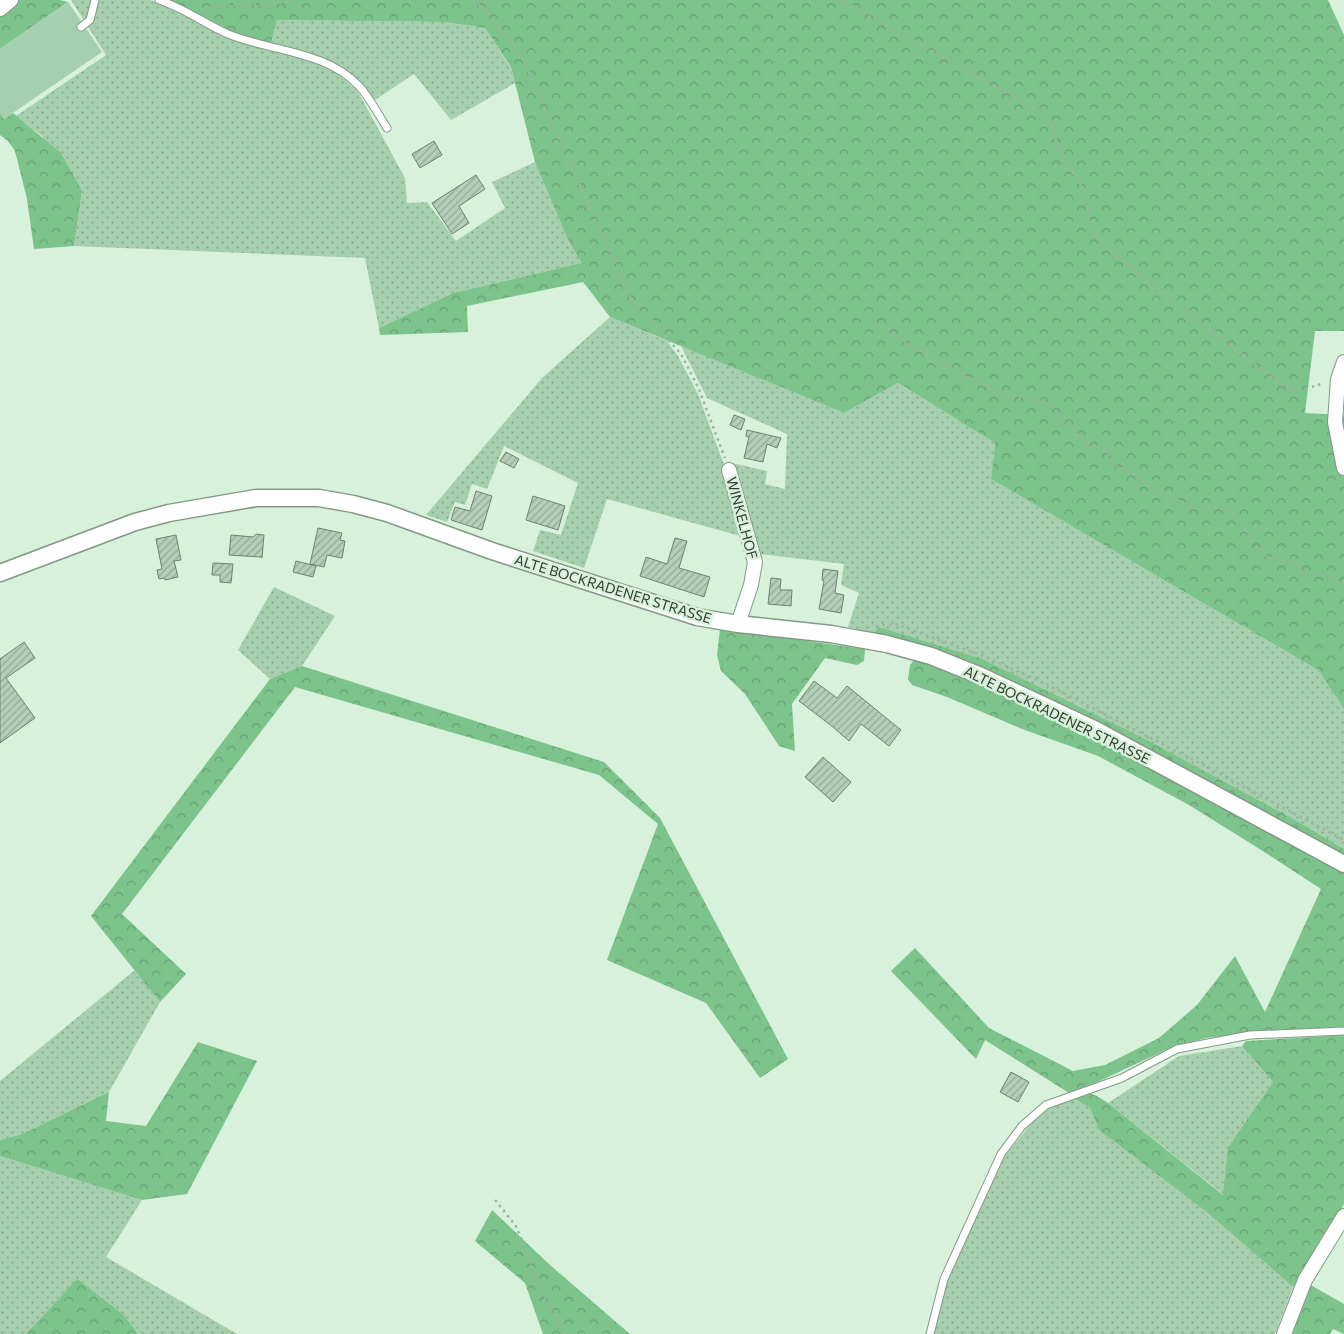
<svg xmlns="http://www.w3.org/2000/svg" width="1344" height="1334" viewBox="0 0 1344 1334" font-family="Commissioner,sans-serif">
  <defs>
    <pattern id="grass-dots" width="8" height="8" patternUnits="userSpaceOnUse" patternTransform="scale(1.25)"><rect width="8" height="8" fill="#a6cfad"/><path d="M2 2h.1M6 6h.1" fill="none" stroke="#88a98e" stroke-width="1.8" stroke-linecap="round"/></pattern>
    <pattern id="forest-crowns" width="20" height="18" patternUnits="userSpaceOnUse" patternTransform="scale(1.25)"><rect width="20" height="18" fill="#7dc38c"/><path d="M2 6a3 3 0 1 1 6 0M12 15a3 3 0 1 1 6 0" fill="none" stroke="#67a073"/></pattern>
    <pattern id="building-hatch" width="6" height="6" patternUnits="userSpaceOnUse" patternTransform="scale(1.25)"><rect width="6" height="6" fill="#b5ceba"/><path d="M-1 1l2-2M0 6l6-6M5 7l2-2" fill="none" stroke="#94a898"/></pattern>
  </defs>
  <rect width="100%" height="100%" fill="#d7f1db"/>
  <path fill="url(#grass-dots)" d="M71 0H150L172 7 271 50 314 61 338 74 357 90 405 178 407 203 427 202 456 241 505 208 492 182 535 162 567 238 583 263 453 293 379 328 365 258 74 246 82 191 42 136 16 116 106 55Z
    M277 20 444 22 485 28 511 68 515 83 451 120 414 74 372 102C344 59 318 54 271 44Z
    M610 317 667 341 678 356 698 394 727 473 744 537 607 499 584 568 533 551 540 530 561 535 578 483 504 446 487 489 472 484 465 505 455 502 447 522 426 515 542 378Z
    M681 346 844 413 898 383 995 443 991 479 1318 670 1344 709V849L1304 825 880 627 874 633 848 627 859 593 841 585 844 564 759 554 732 463 767 471 765 484 785 489 787 434 707 398Z
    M274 587 335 616 302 666 270 679 238 650Z
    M135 970 160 1002 109 1092 22 1134 0 1140V1081Z
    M1242 1046 1273 1082 1228 1147 1224 1195 1108 1103 1179 1056Z
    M1072 1097 1090 1108 1099 1130 1209 1214 1293 1287 1275 1334H933L946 1279 1003 1158 1031 1124 1049 1108Z
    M0 1156 142 1200 106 1257 237 1334H138L124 1315 77 1280 26 1334H0Z"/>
  <path fill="url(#forest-crowns)" d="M17 0H60L68 2 0 49V14Z
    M165 0H1328L1344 35V331H1315L1305 413 1344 415V709L1318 670 991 479 995 443 898 383 844 413 610 317 583 282 467 306 468 332 380 335 379 328 453 293 582 263 567 238 535 162 511 67 485 28 444 22 277 20 271 44 229 31Z
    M0 113 4 119 13 113 61 153 82 191 74 246 34 249 27 199 15 151 8 141 0 135Z
    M879 627 982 659 1147 740 1304 825 1344 849V857L933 650 874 633Z
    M720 629 865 649 864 661 857 665 825 658 792 704 795 751 779 746 745 694 721 671 717 655Z
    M915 659 976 681 1060 718 1344 870V1027L1263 1032 1206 1038 1170 1048 1093 1084 1069 1093 985 1040 976 1059 891 971 915 948 989 1028 1073 1071 1105 1065 1159 1038 1197 1005 1235 956 1265 1012 1321 889 1258 848 1189 805 1098 756 1022 729 947 697 912 685 908 679 910 665Z
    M302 666 604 762 660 818 788 1059 760 1078 706 1003 607 960 658 824 599 775 295 687 122 914 186 974 160 1002 91 916 270 679Z
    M1344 1035V1204L1293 1287 1209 1214 1099 1130 1090 1108 1072 1097C1091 1092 1091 1092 1108 1103L1223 1195 1228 1147 1273 1082 1242 1046 1246 1041Z
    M198 1042 257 1061 187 1194 142 1200 0 1156V1140L22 1134 109 1092 106 1121 146 1126Z
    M492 1210 550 1265 630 1334H543L525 1283 475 1241Z
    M77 1279 124 1315 138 1334H26Z
    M1307 1283 1344 1304V1334L1333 1329 1330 1334H1289Z"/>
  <path fill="#a6cfad" d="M68 2 102 52 4 119 0 113V49Z"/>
  <path fill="url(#building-hatch)" stroke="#6c8370" d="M434 141 442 155 420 168 412 154Z
    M476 175 485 189 459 206 469 223 452 234 432 203Z
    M734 415 745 419 741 430 730 425Z
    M747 430 781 438 777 448 767 444 763 462 744 458 749 437 746 436Z
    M506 452 519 459 514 468 500 461Z
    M476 491 492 496 482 530 451 520 455 507 470 511Z
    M533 496 565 506 558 530 526 520Z
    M318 528 342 533 340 540 345 541 342 558 327 555 324 567 310 564Z
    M256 534 264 535 262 558 261 557 229 555 231 535 253 537Z
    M176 535 181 560 174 561 178 577 165 580 164 578 159 579 157 570 162 569 156 539Z
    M675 538 687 541 679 568 710 577 704 597 640 576 646 557 667 564Z
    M296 561 316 566 313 577 293 572Z
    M213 563 233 564 231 583 220 582V575H212Z
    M823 569 838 571 835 593 844 595 841 613 819 609 824 581 822 580Z
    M771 578 781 579 780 590H792L791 606 768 604Z
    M24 642 35 658 6 678 35 718 0 743V659Z
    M814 681 837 698 847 686 901 730 889 746 861 724 849 741 833 727 799 701Z
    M823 757 851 782 833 802 805 777Z
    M1011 1072 1029 1082 1018 1102 1000 1092Z"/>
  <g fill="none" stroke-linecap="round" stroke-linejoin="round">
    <defs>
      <path id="service" d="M159 0C184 8 205 24 228 34 272 52 325 50 359 86 370 98 378 114 387 128
        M81 27 90 20 95 0
        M930 1334 944 1279 1001 1154 1022 1126 1046 1105 1122 1078 1177 1049 1250 1035 1344 1031"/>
      <path id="minor" d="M0 9 11 0
        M1344 362 1338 379 1335 422 1344 468
        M729 470 755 562 751 585 738 624
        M1284 1334 1305 1280 1344 1216"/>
      <path id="tertiary" d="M0 573 135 522 169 513 256 498H319L353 504 387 513 492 551 697 617 738 624 831 634 887 644 931 656 981 676 1096 730 1344 864"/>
    </defs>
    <use href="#service" stroke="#829986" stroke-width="9"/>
    <use href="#minor" stroke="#829986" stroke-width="16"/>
    <use href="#tertiary" stroke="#829986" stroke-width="19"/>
    <path stroke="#9fb3a2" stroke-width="2.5" stroke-dasharray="2.5 4" stroke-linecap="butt" d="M473 0 486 11 524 61 630 297 681 354 698 387 725 458
      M840 0 1044 114 1053 129 1058 147 1067 166 1080 182 1096 235 1106 248 1279 383C1295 393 1307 389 1324 383
      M483 9 490 0
      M202 10C232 0 264 9 294 0
      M875 326 886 328 898 337 965 377 977 381 1001 395 1041 401 1055 409 1060 418 1091 447H1100L1107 453 1117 466 1135 475 1151 488 1194 508C1206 510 1218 505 1228 512 1244 522 1249 541 1263 553 1272 561 1285 558 1291 562 1303 570 1305 579 1321 573L1333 580 1344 582
      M876 626 895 624 981 655 1044 683 1207 767 1344 840
      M495 1200 516 1226 548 1305 566 1334"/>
    <use href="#service" stroke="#fff" stroke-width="7"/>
    <use href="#minor" stroke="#fff" stroke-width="14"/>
    <use href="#tertiary" stroke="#fff" stroke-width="16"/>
  </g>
  <g text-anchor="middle" stroke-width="5" stroke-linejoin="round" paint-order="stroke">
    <g font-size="14" fill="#323c34" stroke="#d7f1db">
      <text transform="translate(742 518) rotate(75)" y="5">WINKELHOF</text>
      <text transform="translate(613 589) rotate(17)" y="5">ALTE BOCKRADENER STRASSE</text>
      <text transform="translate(1057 715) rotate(26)" y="5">ALTE BOCKRADENER STRASSE</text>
    </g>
  </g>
</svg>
